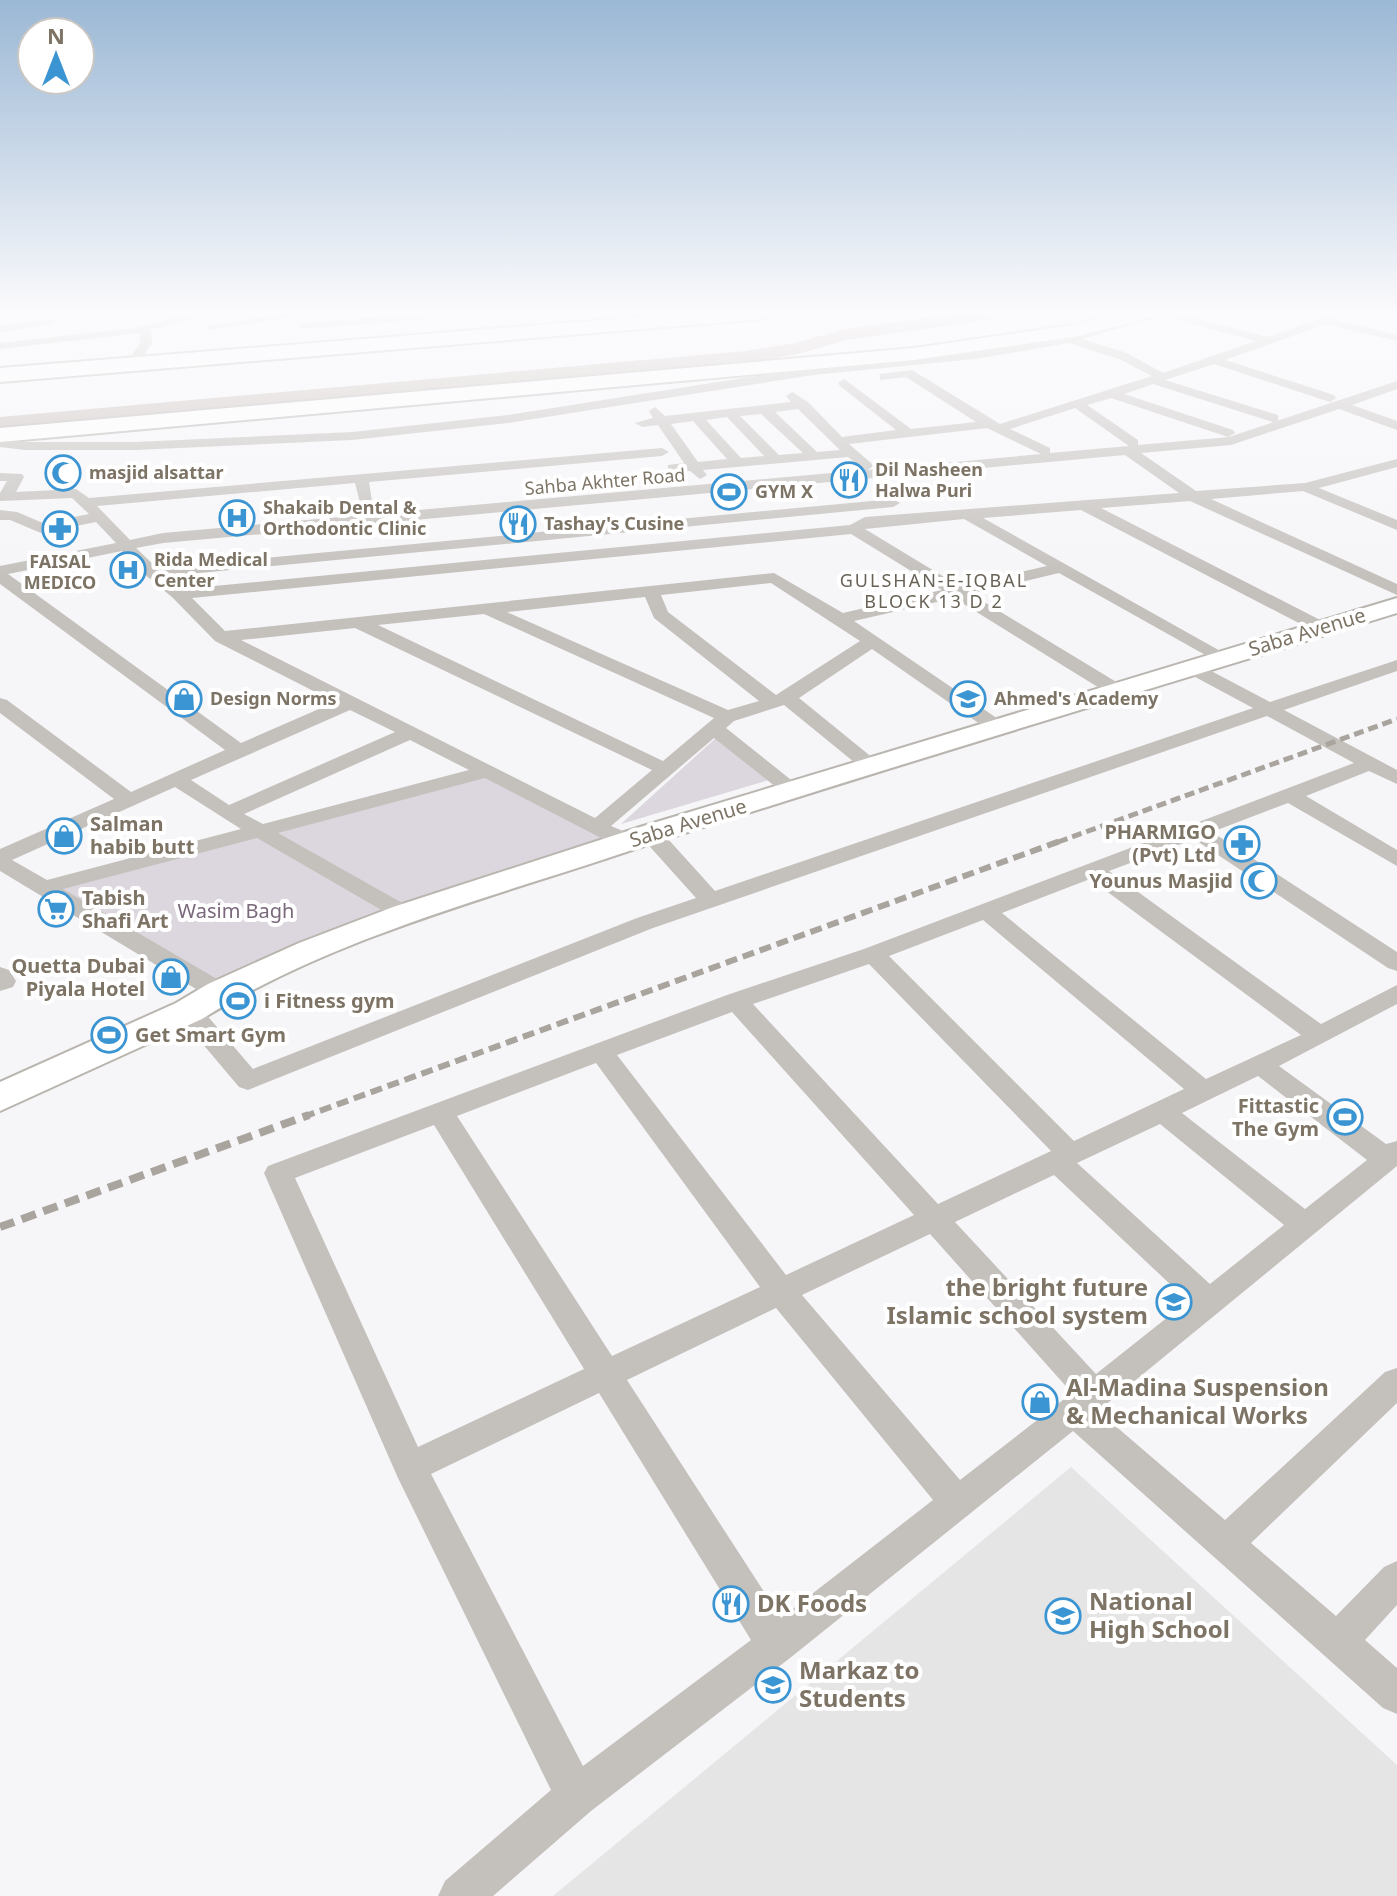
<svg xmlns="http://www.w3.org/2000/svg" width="1397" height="1896" viewBox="0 0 1397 1896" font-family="'Noto Sans',sans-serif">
  <rect width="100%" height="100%" fill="#f6f5f8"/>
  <path fill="#e6e5e5" d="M1071 1467 1397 1765V1896H553Z"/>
  <path fill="#dcd7de" d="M718 736 772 779 621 824Z
    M486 772 623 844 228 989 54 888Z"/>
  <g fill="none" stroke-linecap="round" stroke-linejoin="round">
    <path stroke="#c8bfb9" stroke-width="4" d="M994 314 999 313"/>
    <path fill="#c8bfb9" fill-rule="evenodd" d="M963 313 1003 314 994 319 846 340 798 354 746 363 0 431V417L746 351 796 343 844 329Z"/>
    <defs>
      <path id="secondary" d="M1397 598V613C1138 693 878 770 620 854 479 901 329 940 202 1019L0 1111V1082L176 1003 208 984 299 943 393 907 640 827Z"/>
      <path id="motorway" d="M690 313H773L763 319 0 382V368Z
        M1123 313H1157L1154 317 1074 337 914 360 0 442V428L914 348 1074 325Z"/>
    </defs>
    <use href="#secondary" stroke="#b9b5af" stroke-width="4"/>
    <use href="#motorway" stroke="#b8b5b1" stroke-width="4"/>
    <path fill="#c4c1bd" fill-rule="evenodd" d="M194 313H211L151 330 152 343 142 358 138 359 132 355 140 343V333L0 349V343L135 328Z
      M286 313H313L210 330 204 327Z
      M1150 313H1175L1267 337 1334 313H1349L1337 320 1397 335V341L1326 324 1225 360 1334 395 1336 398 1330 402 1214 364 1165 380 1278 415V421L1273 422 1153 384 1124 394 1233 430 1235 433 1228 437 1111 398 1087 405 1138 440V445L1229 437 1397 381V389L1352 405 1397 421V430L1339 409 1231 445 1141 453 1196 491 1305 483 1397 459V467L1319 488 1397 520V530L1303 491 1211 499 1397 584V595L1190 501 1101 508 1328 624 1331 628 1328 632H1316L1081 510 983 518 1231 657 1222 662 1216 661 1059 573 971 594 1123 686 1125 690 1123 694H1109L954 598 854 621 1004 723 1007 727 1004 731H990L872 649 799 698 879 763 882 767 879 771H865L784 705 734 721 726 728 800 787 803 791 800 795H786L714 738 611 826 623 831 634 844 631 849H615L607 841 485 778 278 833 413 909 417 914 413 919H397L257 838 63 889 229 986 232 992 229 998H211L0 871V849L114 799 0 713V698L7 700 131 792 225 750 0 584V566L116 543 96 522 41 533 10 520H0V510L17 512 43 523 89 514 72 498 0 501V493L7 481H0V473L22 474 24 477 16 492 76 489 89 498 662 448 669 452 662 456 369 482 374 514 865 470 848 457 703 470 707 475 700 479 690 471H668V465L684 463 658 425 642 427 635 423 653 418 649 411 655 407 665 416 791 402 786 396 792 392 808 402 842 437 896 430 840 386 838 383 844 379 911 429 976 422 906 377 880 380V374L912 370 1000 424 1152 376 1119 359 1069 343 975 359 813 375 508 423 352 440 135 450H25L0 447V439L25 442H135L352 432 508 415 813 367 975 351 1069 336ZM1162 316 1256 341 1163 373 1127 353 1082 339ZM1075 408 1129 446 1050 453V448L1010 429ZM798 409 840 450 817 452 775 412ZM761 414 803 453 779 455 740 416ZM727 417 764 456 741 458 706 420ZM693 421 727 459 698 462 671 424ZM987 428 1041 454 868 470 873 466 871 463 849 444ZM1125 455 1179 493 865 517 850 525 183 589 168 576 893 507 900 503 893 499 157 568 136 548 163 543ZM355 483 363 515 163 533 130 540 97 506ZM964 519 1047 566 959 586 865 529ZM851 534 942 590 843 613 774 573 225 631 192 598ZM122 551 130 562 173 598 215 641 335 702 241 743 8 574ZM771 583 860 641 776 695 668 612 661 595ZM645 597 654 618 759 701 728 710 507 612ZM484 614 714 718 663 761 378 625ZM355 628 652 770 595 818 241 640ZM350 710 395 732 229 805 191 780ZM410 740 469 770 263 824 244 814ZM175 787 241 829 47 880 12 860Z
      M423 314 427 315V319L302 329 296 326 302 323Z
      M49 319 55 322 53 324 0 332V326Z
      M1397 660V671L1284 710 1397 770V784L1369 771 1306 796 1397 850V866L1288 803 1212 832 1397 952V971L1388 968 1194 839 1109 871 1321 1024 1397 985V1004L1279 1066 1386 1144 1397 1141V1166L1098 1411 1225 1520 1385 1372 1397 1368V1403L1251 1543 1336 1616 1384 1567 1397 1561V1605L1365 1640 1397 1668V1714L1383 1708 1073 1431 790 1658 591 1811 493 1896H438L445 1881 551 1790 398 1478 264 1173 268 1166 727 995 864 949 1354 763 1267 716 653 928 248 1090 239 1087 180 1017 176 1011 180 1005 189 1003 198 1005 253 1069 637 918 696 898 643 839 640 834 643 829H659L715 891 1253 708 1184 671 1181 667 1184 663H1196L1270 702ZM1090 879 1301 1035 1206 1079 1002 913ZM983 920 1184 1089 1074 1141 889 956ZM869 964 1051 1151 938 1204 753 1004ZM732 1012 914 1215 786 1275 617 1055ZM596 1063 760 1287 612 1356 457 1116ZM1258 1076 1367 1160 1305 1209 1182 1113ZM1160 1124 1284 1225 1210 1284 1077 1163ZM434 1125 584 1369 418 1447 295 1178ZM1054 1175 1188 1301 1096 1374 955 1222ZM930 1234 1072 1393 960 1480 802 1295ZM776 1308 933 1500 781 1618 627 1380ZM599 1393 751 1640 583 1766 431 1474Z
      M0 967 9 970 16 981 13 987 0 991Z"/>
    <use href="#secondary" fill="#fff" fill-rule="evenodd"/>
    <use href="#motorway" fill="#fff" fill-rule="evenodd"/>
    <path stroke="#a9a49d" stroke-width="5" stroke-dasharray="10 5" stroke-linecap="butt" d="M1058 842 1397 719"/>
    <path stroke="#a9a49d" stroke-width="6" stroke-dasharray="12 6" stroke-linecap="butt" d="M303 1117 1063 840"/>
    <path stroke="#a9a49d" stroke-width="8" stroke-dasharray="15 8" stroke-linecap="butt" d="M0 1227 309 1115"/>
  </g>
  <linearGradient id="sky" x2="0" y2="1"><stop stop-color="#9bb8d5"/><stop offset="0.54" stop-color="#fbfafc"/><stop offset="1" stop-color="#fbfafc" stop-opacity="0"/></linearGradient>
  <rect width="1397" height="578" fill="url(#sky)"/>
  <defs>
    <symbol id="mosque-ring" viewBox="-11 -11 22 22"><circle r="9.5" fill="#fff" stroke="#3b95d2" stroke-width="1.5"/><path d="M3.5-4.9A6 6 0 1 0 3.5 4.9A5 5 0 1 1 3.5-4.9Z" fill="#3b95d2"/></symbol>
    <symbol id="restaurant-ring" viewBox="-11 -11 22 22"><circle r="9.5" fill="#fff" stroke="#3b95d2" stroke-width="1.5"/><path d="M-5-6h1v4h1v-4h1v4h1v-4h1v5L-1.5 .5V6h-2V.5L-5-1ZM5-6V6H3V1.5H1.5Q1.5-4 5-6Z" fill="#3b95d2"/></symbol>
    <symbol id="stadium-ring" viewBox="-11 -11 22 22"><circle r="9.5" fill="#fff" stroke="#3b95d2" stroke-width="1.5"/><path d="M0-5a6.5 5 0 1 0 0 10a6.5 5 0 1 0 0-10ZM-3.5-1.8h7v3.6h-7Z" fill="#3b95d2"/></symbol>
    <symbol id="hospital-ring" viewBox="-11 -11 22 22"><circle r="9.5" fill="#fff" stroke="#3b95d2" stroke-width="1.5"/><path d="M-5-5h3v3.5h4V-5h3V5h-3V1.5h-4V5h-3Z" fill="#3b95d2"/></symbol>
    <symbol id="pharmacy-ring" viewBox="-11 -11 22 22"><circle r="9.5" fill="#fff" stroke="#3b95d2" stroke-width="1.5"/><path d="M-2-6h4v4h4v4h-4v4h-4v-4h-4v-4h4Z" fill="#3b95d2"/></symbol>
    <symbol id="shop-ring" viewBox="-11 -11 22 22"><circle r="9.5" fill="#fff" stroke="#3b95d2" stroke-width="1.5"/><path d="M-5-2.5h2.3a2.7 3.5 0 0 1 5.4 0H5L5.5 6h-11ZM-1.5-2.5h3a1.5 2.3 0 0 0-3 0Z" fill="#3b95d2"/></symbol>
    <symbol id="school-ring" viewBox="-11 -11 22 22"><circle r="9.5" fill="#fff" stroke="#3b95d2" stroke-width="1.5"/><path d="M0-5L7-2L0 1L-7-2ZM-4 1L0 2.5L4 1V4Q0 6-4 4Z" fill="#3b95d2"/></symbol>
    <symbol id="supermarket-ring" viewBox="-11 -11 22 22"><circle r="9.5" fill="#fff" stroke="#3b95d2" stroke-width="1.5"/><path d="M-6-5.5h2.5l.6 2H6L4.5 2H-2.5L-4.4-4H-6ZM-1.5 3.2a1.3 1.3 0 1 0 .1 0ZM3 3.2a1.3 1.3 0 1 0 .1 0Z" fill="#3b95d2"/></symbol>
  </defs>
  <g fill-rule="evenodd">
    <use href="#mosque-ring" x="43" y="453" width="40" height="40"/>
    <use href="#restaurant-ring" x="829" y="460" width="40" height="40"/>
    <use href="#stadium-ring" x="709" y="472" width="40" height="40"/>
    <use href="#hospital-ring" x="217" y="498" width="40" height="40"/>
    <use href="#restaurant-ring" x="498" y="504" width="40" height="40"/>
    <use href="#pharmacy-ring" x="40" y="509" width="40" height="40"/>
    <use href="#hospital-ring" x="108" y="550" width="40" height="40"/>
    <use href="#shop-ring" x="164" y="679" width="40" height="40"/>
    <use href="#school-ring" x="948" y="679" width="40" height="40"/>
    <use href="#shop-ring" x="44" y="816" width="40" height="40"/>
    <use href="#pharmacy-ring" x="1222" y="824" width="40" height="40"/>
    <use href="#mosque-ring" x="1239" y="861" width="40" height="40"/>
    <use href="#supermarket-ring" x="36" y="889" width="40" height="40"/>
    <use href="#shop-ring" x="151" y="957" width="40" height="40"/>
    <use href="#stadium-ring" x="218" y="981" width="40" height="40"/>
    <use href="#stadium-ring" x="89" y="1015" width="40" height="40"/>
    <use href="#stadium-ring" x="1325" y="1097" width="40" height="40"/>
    <use href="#school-ring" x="1154" y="1282" width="40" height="40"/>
    <use href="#shop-ring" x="1020" y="1382" width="40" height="40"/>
    <use href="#restaurant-ring" x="711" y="1584" width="40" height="40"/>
    <use href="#school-ring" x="1043" y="1596" width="40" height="40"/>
    <use href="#school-ring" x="753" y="1665" width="40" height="40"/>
  </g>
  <g text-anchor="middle" stroke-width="8" stroke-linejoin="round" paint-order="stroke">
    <g font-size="18" font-weight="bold" fill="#7d7466" stroke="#fff" text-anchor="start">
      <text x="875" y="476">Dil Nasheen<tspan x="875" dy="21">Halwa Puri</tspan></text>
      <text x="89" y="479">masjid alsattar</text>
      <text x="755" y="498">GYM X</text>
      <text x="263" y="514">Shakaib Dental &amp;<tspan x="263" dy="21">Orthodontic Clinic</tspan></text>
      <text x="544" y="530">Tashay's Cusine</text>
      <text x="154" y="566">Rida Medical<tspan x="154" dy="21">Center</tspan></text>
      <text x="60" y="568" text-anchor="middle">FAISAL<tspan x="60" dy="21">MEDICO</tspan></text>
      <text x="210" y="705">Design Norms</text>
      <text x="994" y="705">Ahmed's Academy</text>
    </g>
    <g font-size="18" fill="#7d7466" stroke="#fff">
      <text transform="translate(605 482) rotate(-5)" y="6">Sahba Akhter Road</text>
    </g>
    <g font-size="18" letter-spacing="2" fill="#696257" stroke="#fff">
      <text x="934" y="587">GULSHAN-E-IQBAL<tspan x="934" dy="21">BLOCK 13 D 2</tspan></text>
    </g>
    <g font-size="20" fill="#7d7466" stroke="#fff">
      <text transform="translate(1307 632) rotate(-17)" y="7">Saba Avenue</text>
      <text transform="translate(688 823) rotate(-17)" y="7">Saba Avenue</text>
    </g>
    <g font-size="20" font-weight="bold" fill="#7d7466" stroke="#fff" text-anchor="start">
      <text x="90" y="831">Salman<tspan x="90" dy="23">habib butt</tspan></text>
      <text x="1216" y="839" text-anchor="end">PHARMIGO<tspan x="1216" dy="23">(Pvt) Ltd</tspan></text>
      <text x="1233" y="888" text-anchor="end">Younus Masjid</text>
      <text x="82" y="905">Tabish<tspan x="82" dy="23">Shafi Art</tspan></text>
      <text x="145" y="973" text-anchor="end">Quetta Dubai<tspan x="145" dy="23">Piyala Hotel</tspan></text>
      <text x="264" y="1008">i Fitness gym</text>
      <text x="135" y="1042">Get Smart Gym</text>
      <text x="1319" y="1113" text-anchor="end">Fittastic<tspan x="1319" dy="23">The Gym</tspan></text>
    </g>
    <g font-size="20" fill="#7a687b" stroke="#fff">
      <text x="236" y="918">Wasim Bagh</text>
    </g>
    <g font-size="24" font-weight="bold" fill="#7d7466" stroke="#fff" text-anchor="start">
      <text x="1148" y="1296" text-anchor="end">the bright future<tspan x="1148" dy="28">Islamic school system</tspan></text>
      <text x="1066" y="1396">Al-Madina Suspension<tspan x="1066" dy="28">&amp; Mechanical Works</tspan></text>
      <text x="1089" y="1610">National<tspan x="1089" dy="28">High School</tspan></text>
      <text x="757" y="1612">DK Foods</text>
      <text x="799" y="1679">Markaz to<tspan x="799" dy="28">Students</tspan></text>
    </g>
  </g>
  <g transform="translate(56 56)"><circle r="38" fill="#ffffff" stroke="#cbc7c2" stroke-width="2"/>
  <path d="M0-6L14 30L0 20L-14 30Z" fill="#3b95d2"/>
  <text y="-12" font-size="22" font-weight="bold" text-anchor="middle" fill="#7d7466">N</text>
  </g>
</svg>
